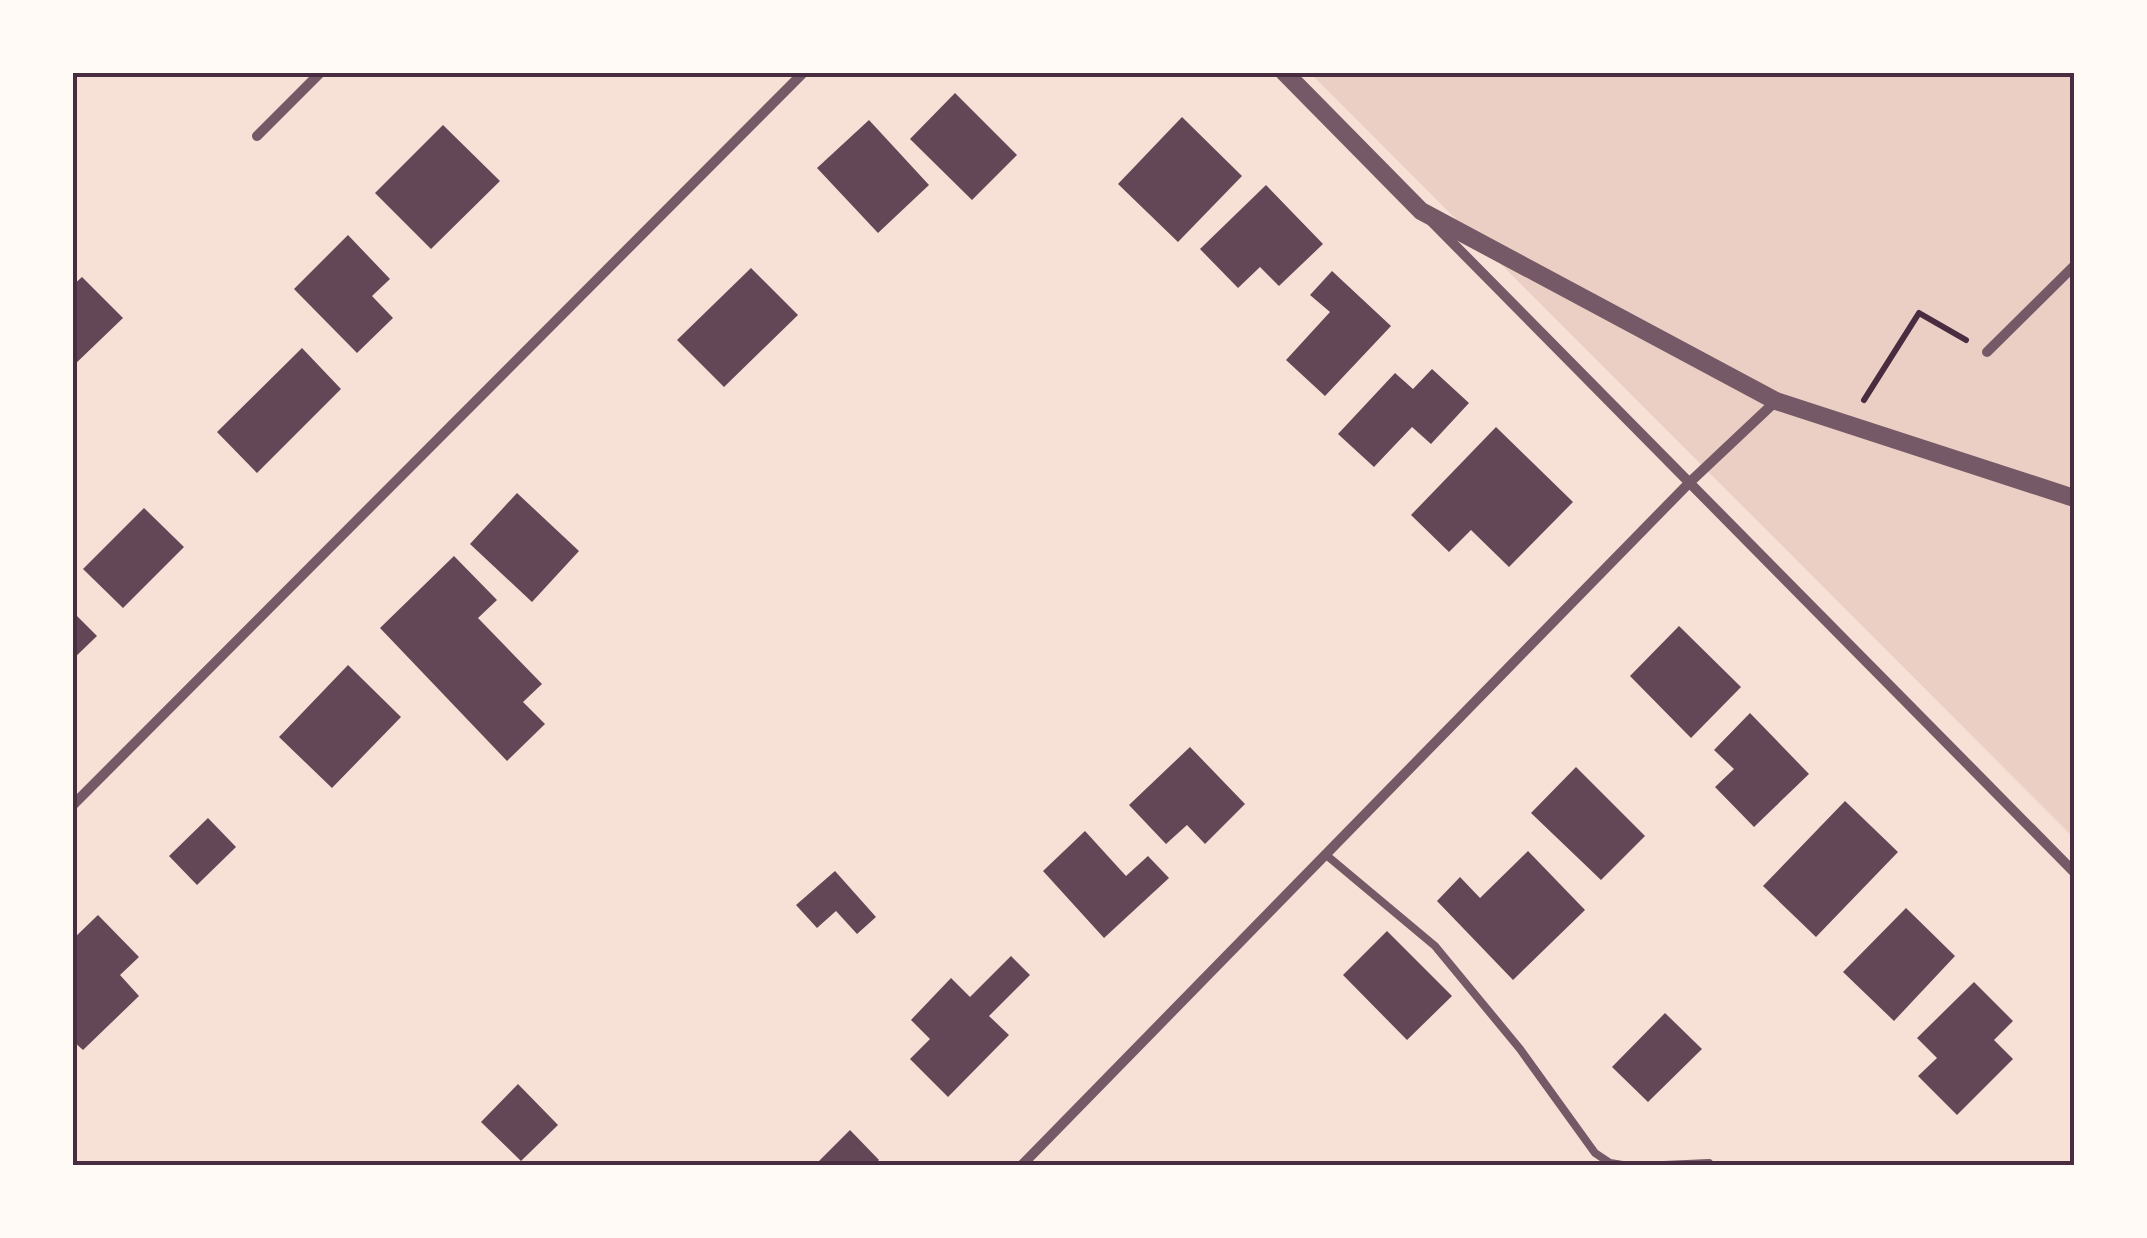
<svg xmlns="http://www.w3.org/2000/svg" width="2147" height="1238" viewBox="0 0 2147 1238" font-family="Helvetica,sans-serif">
  <rect width="100%" height="100%" fill="#f7e1d7"/>
  <path fill="#ebcfc5" d="M1310 73H2074V838Z"/>
  <path fill="#644757" d="M955 93 1017 155 972 200 910 139Z
    M1182 117 1242 176 1178 242 1118 184Z
    M869 120 929 185 878 233 817 168Z
    M443 125 500 181 431 249 375 193Z
    M1266 185 1323 244 1279 286 1260 267 1238 288 1200 249Z
    M348 235 390 279 372 296 393 318 357 353 294 289Z
    M751 268 798 315 724 387 677 340Z
    M1332 271 1391 326 1325 396 1286 360 1330 312 1310 295Z
    M82 277 123 318 72 367V286Z
    M302 348 341 389 257 473 217 432Z
    M1432 369 1469 403 1431 444 1412 427 1374 467 1338 434 1395 373 1413 389Z
    M1496 427 1573 502 1509 567 1471 530 1449 552 1411 515Z
    M517 493 579 551 532 602 470 544Z
    M144 508 184 547 123 608 83 569Z
    M454 556 497 600 478 618 542 684 523 702 545 724 507 761 380 628Z
    M72 611 97 636 72 660Z
    M1679 626 1741 687 1691 738 1630 676Z
    M348 665 401 717 332 788 279 737Z
    M1750 713 1809 774 1754 827 1715 787 1734 769 1714 750Z
    M1190 747 1245 804 1205 844 1187 825 1166 844 1129 805Z
    M1576 767 1645 836 1601 880 1531 813Z
    M1845 801 1898 852 1816 937 1763 886Z
    M208 818 236 847 197 885 169 856Z
    M1085 831 1126 876 1148 856 1169 878 1104 938 1043 871Z
    M1528 851 1585 910 1513 980 1437 901 1460 877 1480 898Z
    M835 871 876 917 857 934 836 911 817 928 796 905Z
    M1906 908 1955 956 1894 1021 1843 972Z
    M98 915 139 957 120 975 139 996 83 1050 72 1040V940Z
    M1387 931 1452 996 1407 1040 1343 975Z
    M1011 956 1030 975 989 1016 1009 1035 948 1097 910 1059 930 1039 911 1020 951 978 970 997Z
    M1974 982 2013 1021 1994 1040 2013 1059 1957 1115 1918 1076 1937 1058 1917 1038Z
    M1665 1013 1702 1049 1648 1102 1612 1067Z
    M518 1084 558 1125 521 1161 481 1122Z
    M850 1130 879 1160 874 1166H814Z"/>
  <g fill="none" stroke-linecap="round" stroke-linejoin="round">
    <path stroke="#4a2c40" stroke-width="6" d="M1864 400 1919 313 1966 340"/>
    <path stroke="#755966" stroke-width="8" d="M1325 854 1435 946 1520 1049 1595 1153 1610 1163 1629 1166
      M1641 1166 1709 1163"/>
    <path stroke="#755966" stroke-width="10" d="M257 136 321 72
      M1432 222 2074 872
      M1987 352 2074 266
      M72 806 804 72
      M1021 1166 1690 482 1776 401"/>
    <path stroke="#755966" stroke-width="18" d="M1284 72 1421 211 1776 401 2074 498"/>
  </g>
  <rect width="2147" height="1238" fill="none" stroke="#fffaf5" stroke-width="150"/>
  <rect x="75" y="75" width="1997" height="1088" fill="none" stroke="#4a2c40" stroke-width="4"/>
</svg>
